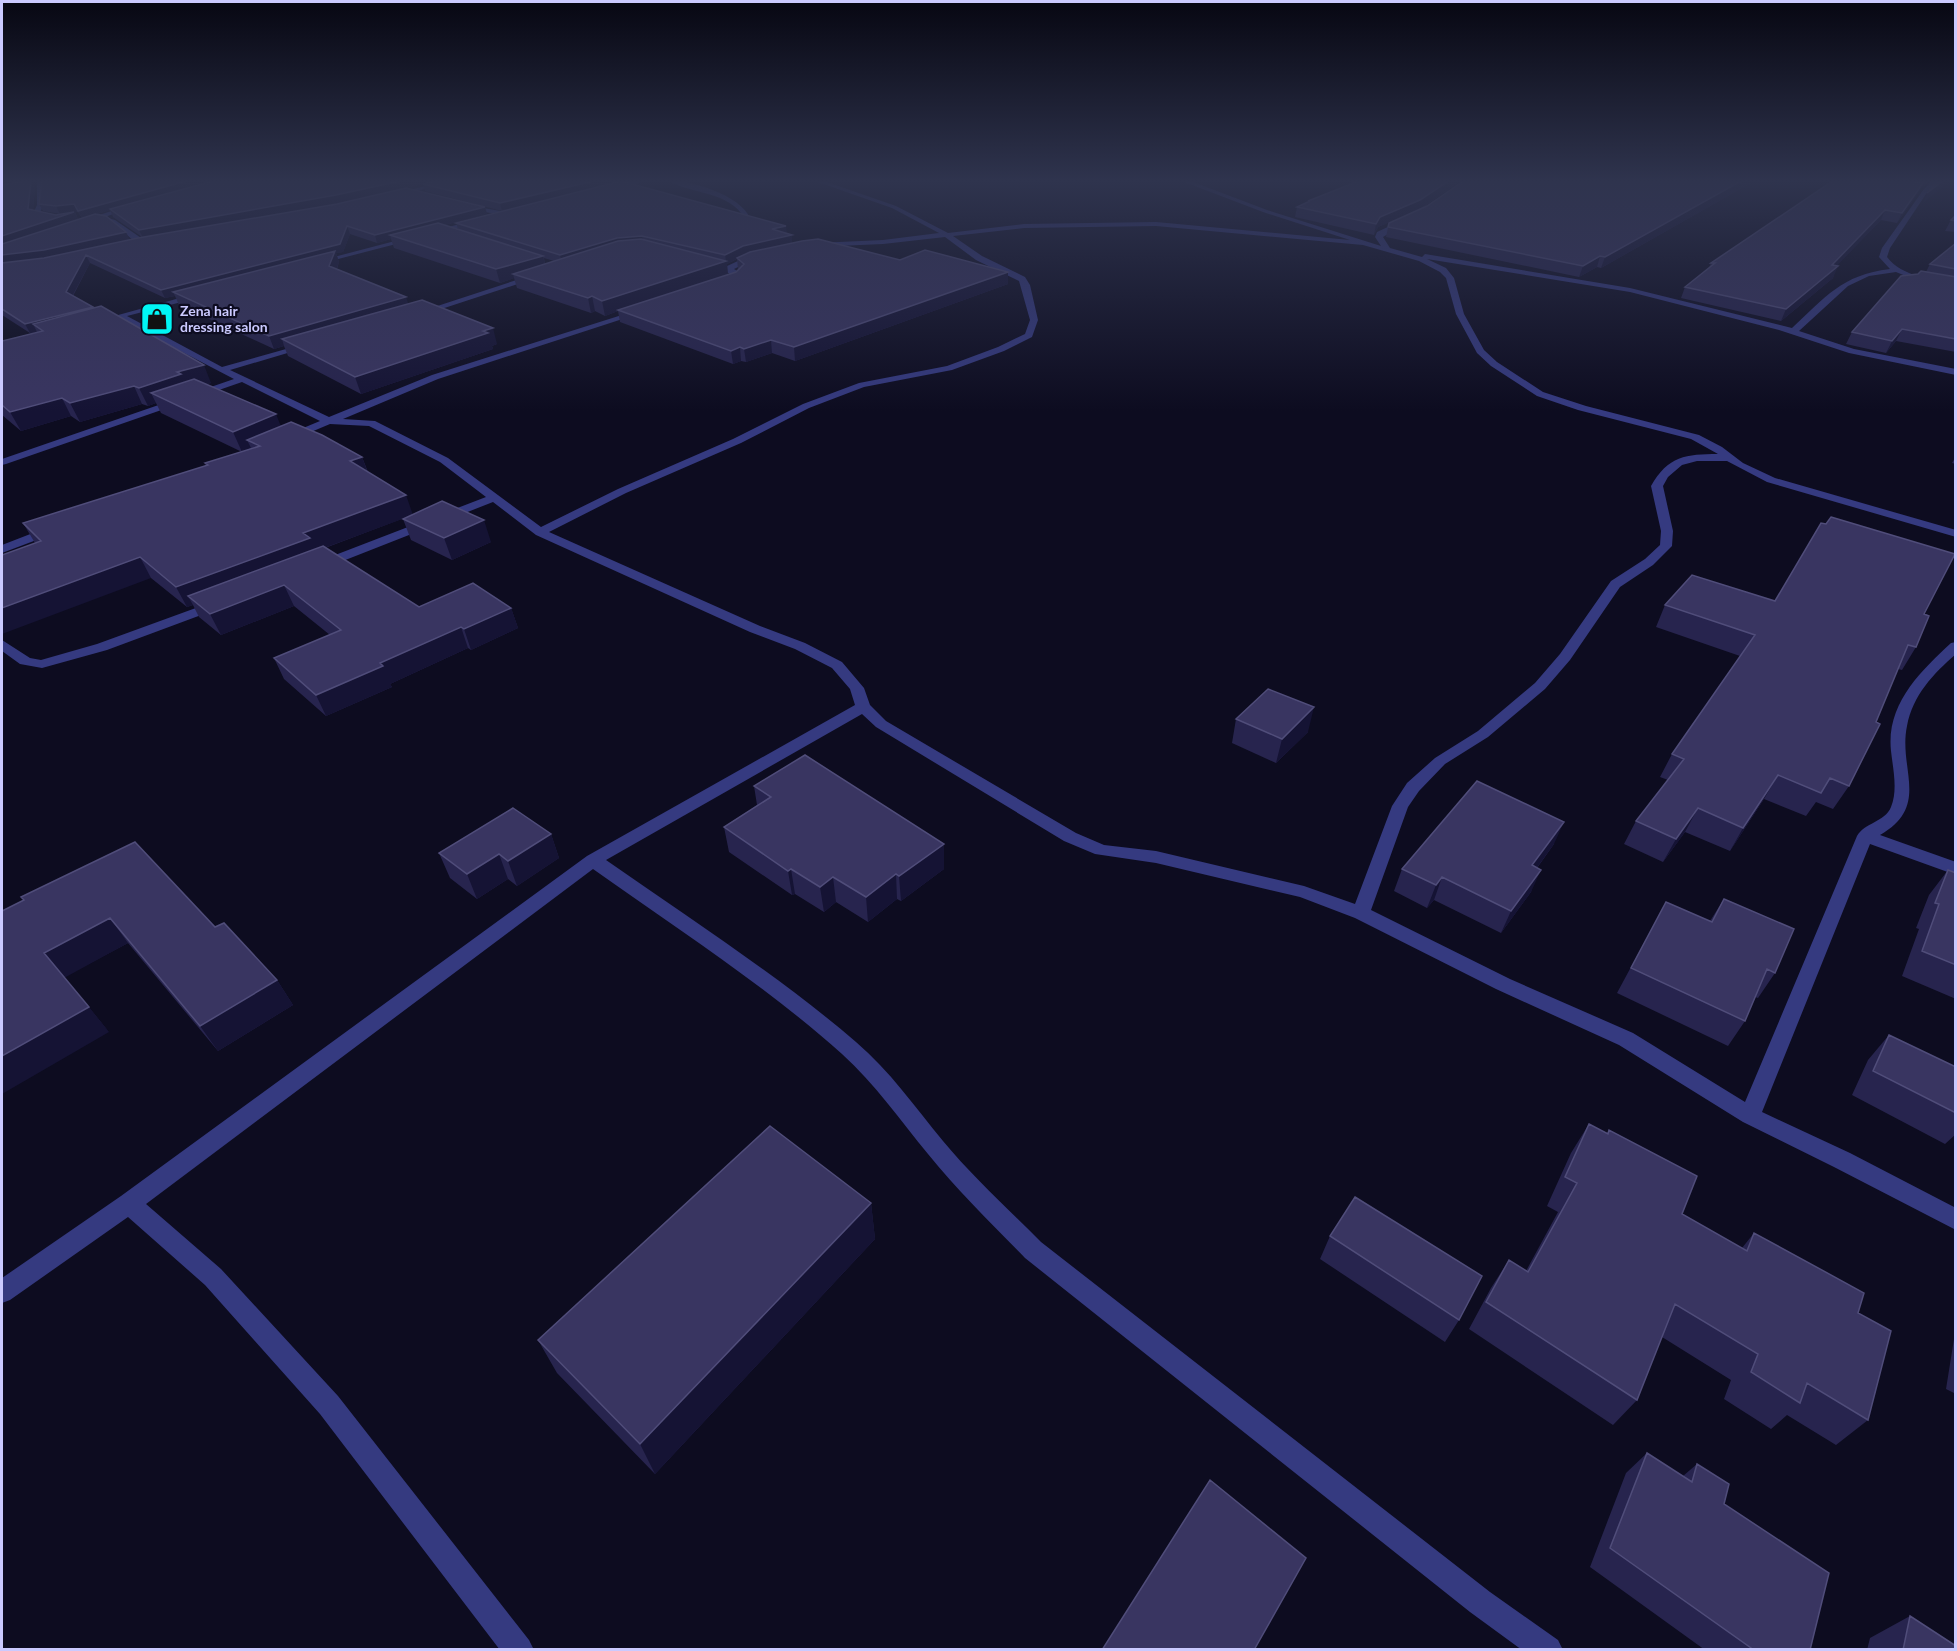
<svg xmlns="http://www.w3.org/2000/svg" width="1957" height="1651" viewBox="0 0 1957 1651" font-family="Lato,sans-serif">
  <rect width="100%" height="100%" fill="#0d0c20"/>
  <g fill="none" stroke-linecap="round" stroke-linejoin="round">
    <path fill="#353a80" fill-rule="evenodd" d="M37 180H43V205L40 213 57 217V219L33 214 37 205Z
      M449 180H460L393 197 390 195Z
      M638 180H649L609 191 606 189Z
      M667 180C691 180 740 195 750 218L745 219C729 190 691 195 667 180Z
      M812 180H821L896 206 948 233 1024 224 1156 222 1350 240 1263 212 1179 180H1188L1267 210 1381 246 1375 237 1377 232 1405 219H1409V221L1383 237 1390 248 1422 257 1425 254 1630 288 1792 328C1826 297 1841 275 1890 269L1879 257 1882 248 1924 189 1933 180H1940L1928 191 1890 248 1887 257C1902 277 1932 279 1956 284V288L1913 279 1896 272 1869 276 1848 286 1799 331 1854 349 1956 369V375L1849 353 1779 330 1630 292 1427 259 1446 268 1454 278 1464 314 1484 350 1497 362 1543 392 1586 406 1699 435 1722 447 1743 463 1775 478 1956 530V537L1767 482 1727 461H1697L1682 465 1668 477 1663 486 1673 531 1672 546 1653 565 1620 587 1570 660 1545 689 1488 737 1445 764 1419 791 1408 807 1371 910 1510 979 1633 1033 1745 1102 1857 836C1864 823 1885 822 1891 807 1898 790 1893 769 1891 751 1886 704 1920 672 1951 643L1956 642V654C1933 674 1913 695 1907 726 1898 769 1931 806 1880 835L1956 862V875L1870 844 1762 1112 1850 1153 1956 1208V1230L1834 1167 1743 1122 1619 1045 1496 989 1355 918 1300 897 1156 863 1095 854 1064 841 876 727 862 714 606 860C690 919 778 975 856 1042 890 1071 915 1107 943 1141 973 1177 1008 1209 1041 1242L1490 1592 1558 1640 1563 1650H1522L1470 1612 1025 1258C992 1224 958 1191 928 1154 900 1120 875 1084 842 1054 765 985 677 929 593 869L146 1204 221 1269 338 1396 529 1640 534 1650H500L320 1414 205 1285 128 1217 10 1300 2 1303V1278L121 1196 587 856 855 705 850 689 832 668 795 649 750 632 536 535 493 502 325 568H317L315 565 317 562 486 497 440 462 369 426 330 424 292 440H284V436L320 421 242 382 6 464 2 465V459L234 379 119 319 111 317 198 293H201V297L127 316 222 367 311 342V346L230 370 329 417 432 375 644 308V312L438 379 343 419 375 421 448 458 541 527 618 489 733 439 803 404 859 383 947 366 998 347 1025 334 1030 320 1019 281 976 260 945 237 883 244 814 247 817 243 883 240 939 233 892 208ZM1156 226 1363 245 1419 261 1440 272 1446 278 1456 314 1477 353 1491 366 1537 396 1578 410 1691 439 1718 454C1686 454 1668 456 1651 486L1661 531 1660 545 1645 559 1611 581 1560 654 1535 683 1478 731 1435 758 1407 783 1392 806 1355 904 1304 886 1156 851 1104 845 1076 833 886 721 870 705 864 688 842 662 805 643 760 626 549 532 626 493 741 443 809 408 864 387 952 370 1004 351 1032 337 1038 320 1030 285 1025 277 982 256 953 236 1024 228Z
      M130 205 135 206 105 217 115 220 144 240V244H138C116 227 111 216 82 224L78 222Z
      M466 205 506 212 509 214 506 216 464 208Z
      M479 219 481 222 315 265 311 263Z
      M753 254 760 256 734 269 742 274V278L729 285H723V281L733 276 725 271V267Z
      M532 275 539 277 423 315 416 313Z
      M51 526 57 530 55 533 2 553V545Z
      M215 601 222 605 220 608 107 650 42 668 20 664 2 651V640L30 658 41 660 97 644Z"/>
  </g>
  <path fill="#27244e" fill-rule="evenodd" d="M42 180H607L608 184 787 233 792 243 900 260 1008 284 795 361 772 353 746 362 741 361 733 364 620 322 618 311 605 316 595 311 591 313 517 288 514 278 500 283 394 248 391 239 377 243 350 234 343 252 336 253 339 262 337 269 408 304 497 344 492 346 493 349 361 394 288 356 284 346 274 349 179 305 175 296 165 298 90 263 73 296 93 307 211 383 207 384 281 426 362 457 368 472 412 514 491 542 452 560 411 540 403 519 404 518 325 548 419 607 511 608 518 628 471 650 468 648 390 684 392 687 326 716 284 679 274 658 330 635 294 606 221 635 199 617 193 605 187 607 151 578 35 543 23 523 206 466 205 463 242 452 161 413 156 403 148 406 142 404 80 422 71 416 21 431 2 415V341L37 332 30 333 2 315V185L35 187 33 210 56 215 60 214 43 211 39 204ZM431 182 423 184 425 191 502 211 456 223 458 229 445 225 487 214 485 207 194 228 339 203ZM110 210 113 217 142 237 130 240 97 214ZM75 212H78L82 218 78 219ZM544 258 554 261 545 264ZM737 259 738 270 736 272 728 275 727 264Z
    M1462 180 1419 210 1756 180 1601 268 1597 267 1579 277 1386 237 1389 223 1415 211 1378 227 1374 235 1295 217 1297 207 1308 202V201Z
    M1830 180H1931L1924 186 1922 185 1918 193 1897 223 1881 220 1836 266 1833 278 1781 321 1681 298 1685 287 1709 268 1711 263 1832 182Z
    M1956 215V232L1945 231 1951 220Z
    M1956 243V352L1896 341 1886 353 1846 344 1852 332 1918 274 1926 272 1930 264Z
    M1956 456V464L1952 463Z
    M1775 601 1924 614 1916 647 1902 670 1898 669 1849 786 1833 809 1816 802 1806 816 1764 799 1730 851 1685 832 1663 862 1624 844 1636 821 1668 780 1660 777 1672 754 1740 656 1656 627 1665 605Z
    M1236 719 1308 732 1276 763 1232 743Z
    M754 786 944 869 901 901 897 899 868 922 836 902 824 912 795 894 792 895 729 852 724 827 757 805Z
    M551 834 559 858 517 886 508 879 477 899 450 878 439 853Z
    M1554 844 1537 868 1531 892 1501 933 1434 900 1427 908 1394 891 1402 869Z
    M1948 870 1956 873V999L1902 976 1919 929 1916 928 1929 895Z
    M1724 899 1775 973 1758 998 1755 997 1745 1021 1728 1046 1617 993 1666 902 1710 921Z
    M2 911 215 927 277 980 293 1005 218 1051 128 943 64 977 109 1032Z
    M1889 1035 1956 1067V1134L1945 1144 1852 1095 1868 1060Z
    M1589 1124 1607 1133 1609 1130 1682 1214 1742 1248 1754 1233 1858 1313 1868 1420 1836 1445 1787 1415 1771 1429 1724 1399 1731 1380 1662 1337 1637 1400 1613 1425 1469 1329 1491 1288 1509 1260 1526 1271 1558 1212 1547 1206 1571 1153Z
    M871 1203 875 1239 655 1474 557 1373 538 1340Z
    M1330 1236 1459 1320 1445 1342 1320 1259Z
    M1956 1338V1394L1946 1389 1954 1339Z
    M1647 1453 1683 1476 1697 1464 1724 1504 1810 1650H1705L1590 1567 1626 1473Z
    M1910 1616 1956 1650H1867L1870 1638Z"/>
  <path fill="#151334" d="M31 180 35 187 32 216 28 209Z
    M190 180H219L82 218 78 211Z
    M405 180H439L339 203 143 238 139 230Z
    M598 180H608H607L608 185 502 211 500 203Z
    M1450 180H1462L1418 210 1378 227 1374 235 1376 224 1380 217Z
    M1743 180H1756L1601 268 1605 257Z
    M1944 180H1951L1923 203 1927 193Z
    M1923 183 1918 193 1897 223 1902 213Z
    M74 204 78 212H75L78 220 2 246V236L60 214 56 206Z
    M485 207 487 214 397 237 390 235 391 239 377 243 375 235Z
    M1885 210 1881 220 1827 276 1838 266 1833 278 1781 321 1786 309 1832 265Z
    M347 226 350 234 343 252 336 253 339 262 333 278 173 292 175 296 165 298 161 290Z
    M786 226 787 234 772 229Z
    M126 232 130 240 48 258 2 264V255Z
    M792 235V243L744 255 727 264 728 275 618 310V311L605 316 602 301 726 261 725 255 743 246Z
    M642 236 644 245 562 264 560 255 617 238Z
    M86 255 90 263 70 300 66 292Z
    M543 256 546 269 513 274 514 278 500 283 496 269Z
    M1600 256 1597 267 1579 277 1583 266Z
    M1008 272V284L795 361 794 347Z
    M592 296 595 311 591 313 588 298Z
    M406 297 410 309 282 339 284 346 274 349 269 336Z
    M93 307 97 316 33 324 37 332 30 333 25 324Z
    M493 328 497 344 492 346 493 349 361 394 355 377Z
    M1902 329 1896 341 1886 353 1892 341Z
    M771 340 772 353 746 362 744 349Z
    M740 347 741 361 733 364 731 351Z
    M204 365 211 383 188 389 151 393 156 403 148 406 139 388 177 372Z
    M134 386 142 404 80 422 70 403Z
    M62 398 71 416 21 431 10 412Z
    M276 414 284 434 247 440 251 448 242 452 233 432Z
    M362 457 369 476 350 461Z
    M406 495 413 515 316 551 188 596 193 605 187 607 176 587 303 533Z
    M484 520 491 542 452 560 444 538Z
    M140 557 151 578 2 634V608Z
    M284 585 294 606 221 635 210 614Z
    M511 608 518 628 471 650 464 629Z
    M461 627 468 648 390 684 392 687 326 716 316 695 380 663Z
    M1314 707 1308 732 1276 763 1282 739Z
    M1778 775 1764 799 1730 851 1743 828Z
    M1698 808 1685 832 1663 862 1676 839Z
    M1564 822 1554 844 1522 888 1532 865Z
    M551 834 559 858 517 886 508 861Z
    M944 844V869L901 901 899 876Z
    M499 854 508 879 477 899 467 874Z
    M791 869 795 894 792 895 788 871Z
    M1541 870 1531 892 1501 933 1511 911Z
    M896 874 897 899 868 922 866 897Z
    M833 877 836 902 824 912 820 887Z
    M1442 877 1434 900 1427 908 1436 885Z
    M110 918 128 943 64 978 44 953Z
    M277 980 293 1005 218 1051 200 1026Z
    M89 1007 109 1032 2 1094V1056Z
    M871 1203 875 1239 655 1474 640 1444Z"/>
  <path fill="#393561" stroke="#504d7a" stroke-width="1.5" d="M31 180 28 209 56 215 74 212 2 236V185Z
    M42 180H190L78 211 74 204 56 206 39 204Z
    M217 180H405L336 195 139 230 110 209Z
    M439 180H598L500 203 423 184Z
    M1361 180H1450L1420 200 1380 217 1376 224 1297 207 1310 201H1308Z
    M1465 180H1743L1605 257 1600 256 1583 266 1388 227 1389 223 1427 206Z
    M1834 180H1904L1923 183 1902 213 1885 210 1832 265 1838 266 1786 309 1685 287 1715 263H1711Z
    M1939 180H1944L1927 193Z
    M621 181 786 226 772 229 792 235 743 246 725 255 642 236 617 238 560 255 456 223Z
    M406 188 485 207 375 235 347 226 340 244 161 290 86 255 66 292 93 307 25 324 2 309V263L44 258 138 238 337 204Z
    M95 214 106 216 126 232 44 250 2 255V244Z
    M1956 215V221L1951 220Z
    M438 223 543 256 496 269 390 235Z
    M641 239 726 261 602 301 592 296 588 298 513 274 618 241Z
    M818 239 900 260 925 250 1008 272 794 347 771 340 744 349 740 347 731 351 618 310 736 272 744 264 737 258 750 252 802 241Z
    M1956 243V269L1930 264Z
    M335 251 329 266 406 297 269 336 173 292Z
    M1921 271 1956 277V339L1902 329 1892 341 1852 332 1901 276 1918 274Z
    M422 300 493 328 483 331 488 333 355 377 282 339Z
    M101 306 204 365 177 372 181 374 139 388 134 386 70 403 62 398 10 412 2 405V341L43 331 33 324Z
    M194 379 276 414 233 432 151 393Z
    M291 422 322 435 362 457 350 461 406 495 303 533 310 538 176 587 140 557 2 608V555L41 541 23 523 208 465 205 463 260 446 247 440Z
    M442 501 484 520 444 538 403 519Z
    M1831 517 1955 554 1924 614 1929 616 1916 647 1908 645 1876 722 1880 724 1849 786 1830 778 1821 793 1778 775 1743 828 1698 808 1676 839 1636 821 1684 759 1672 754 1755 635 1665 605 1692 575 1775 601 1821 523 1826 524Z
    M323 546 419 607 473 583 511 608 464 629 461 627 380 663 383 666 316 695 274 658 341 630 284 585 210 614 188 596Z
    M1268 689 1314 707 1282 739 1236 719Z
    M805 755 944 844 899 876 896 874 866 897 833 877 820 887 791 869 788 871 724 827 771 797 754 786Z
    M1477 781 1564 822 1532 865 1541 870 1511 911 1442 877 1436 885 1402 869Z
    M513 808 551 834 508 861 499 854 467 874 439 853Z
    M135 842 215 927 224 923 277 980 200 1026 110 918 44 953 89 1007 2 1056V911L24 900 21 897Z
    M1948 870 1956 873V965L1922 951 1939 904 1935 903Z
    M1724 899 1794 929 1775 973 1767 969 1745 1021 1631 968 1666 902 1712 922Z
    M1889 1035 1956 1067V1113L1873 1071Z
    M1589 1124 1608 1134 1609 1130 1697 1176 1682 1214 1747 1251 1754 1233 1864 1293 1858 1313 1891 1331 1868 1420 1807 1383 1800 1403 1751 1372 1758 1354 1675 1304 1637 1400 1486 1302 1509 1260 1528 1272 1577 1183 1565 1177Z
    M770 1126 871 1203 640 1444 538 1340Z
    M1355 1197 1482 1276 1459 1320 1330 1236Z
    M1647 1453 1692 1482 1697 1464 1729 1484 1724 1504 1829 1573 1810 1650H1754L1610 1548Z
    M1210 1480 1306 1558 1254 1650H1102Z
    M1910 1616 1956 1646V1650H1903Z"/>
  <linearGradient id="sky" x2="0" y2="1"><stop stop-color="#070712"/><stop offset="0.44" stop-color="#2f344e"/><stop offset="1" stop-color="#2f344e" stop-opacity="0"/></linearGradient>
  <rect width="1957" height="411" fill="url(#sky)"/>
  <defs>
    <symbol id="shop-square" viewBox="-11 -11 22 22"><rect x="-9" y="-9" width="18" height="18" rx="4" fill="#00f5f4" stroke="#0d0c20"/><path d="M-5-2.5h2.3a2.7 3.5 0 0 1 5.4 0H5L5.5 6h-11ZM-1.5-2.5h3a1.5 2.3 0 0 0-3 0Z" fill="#111"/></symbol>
  </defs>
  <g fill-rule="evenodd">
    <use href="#shop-square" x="138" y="300" width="38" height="38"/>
  </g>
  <g text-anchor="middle" stroke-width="4.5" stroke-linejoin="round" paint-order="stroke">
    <g font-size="14" font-weight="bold" fill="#cbcaff" stroke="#0d0c20" text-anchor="start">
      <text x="180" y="316">Zena hair<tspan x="180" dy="16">dressing salon</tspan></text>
    </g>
  </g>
  <rect width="1957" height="1651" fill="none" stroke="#cbcaff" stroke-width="6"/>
</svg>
